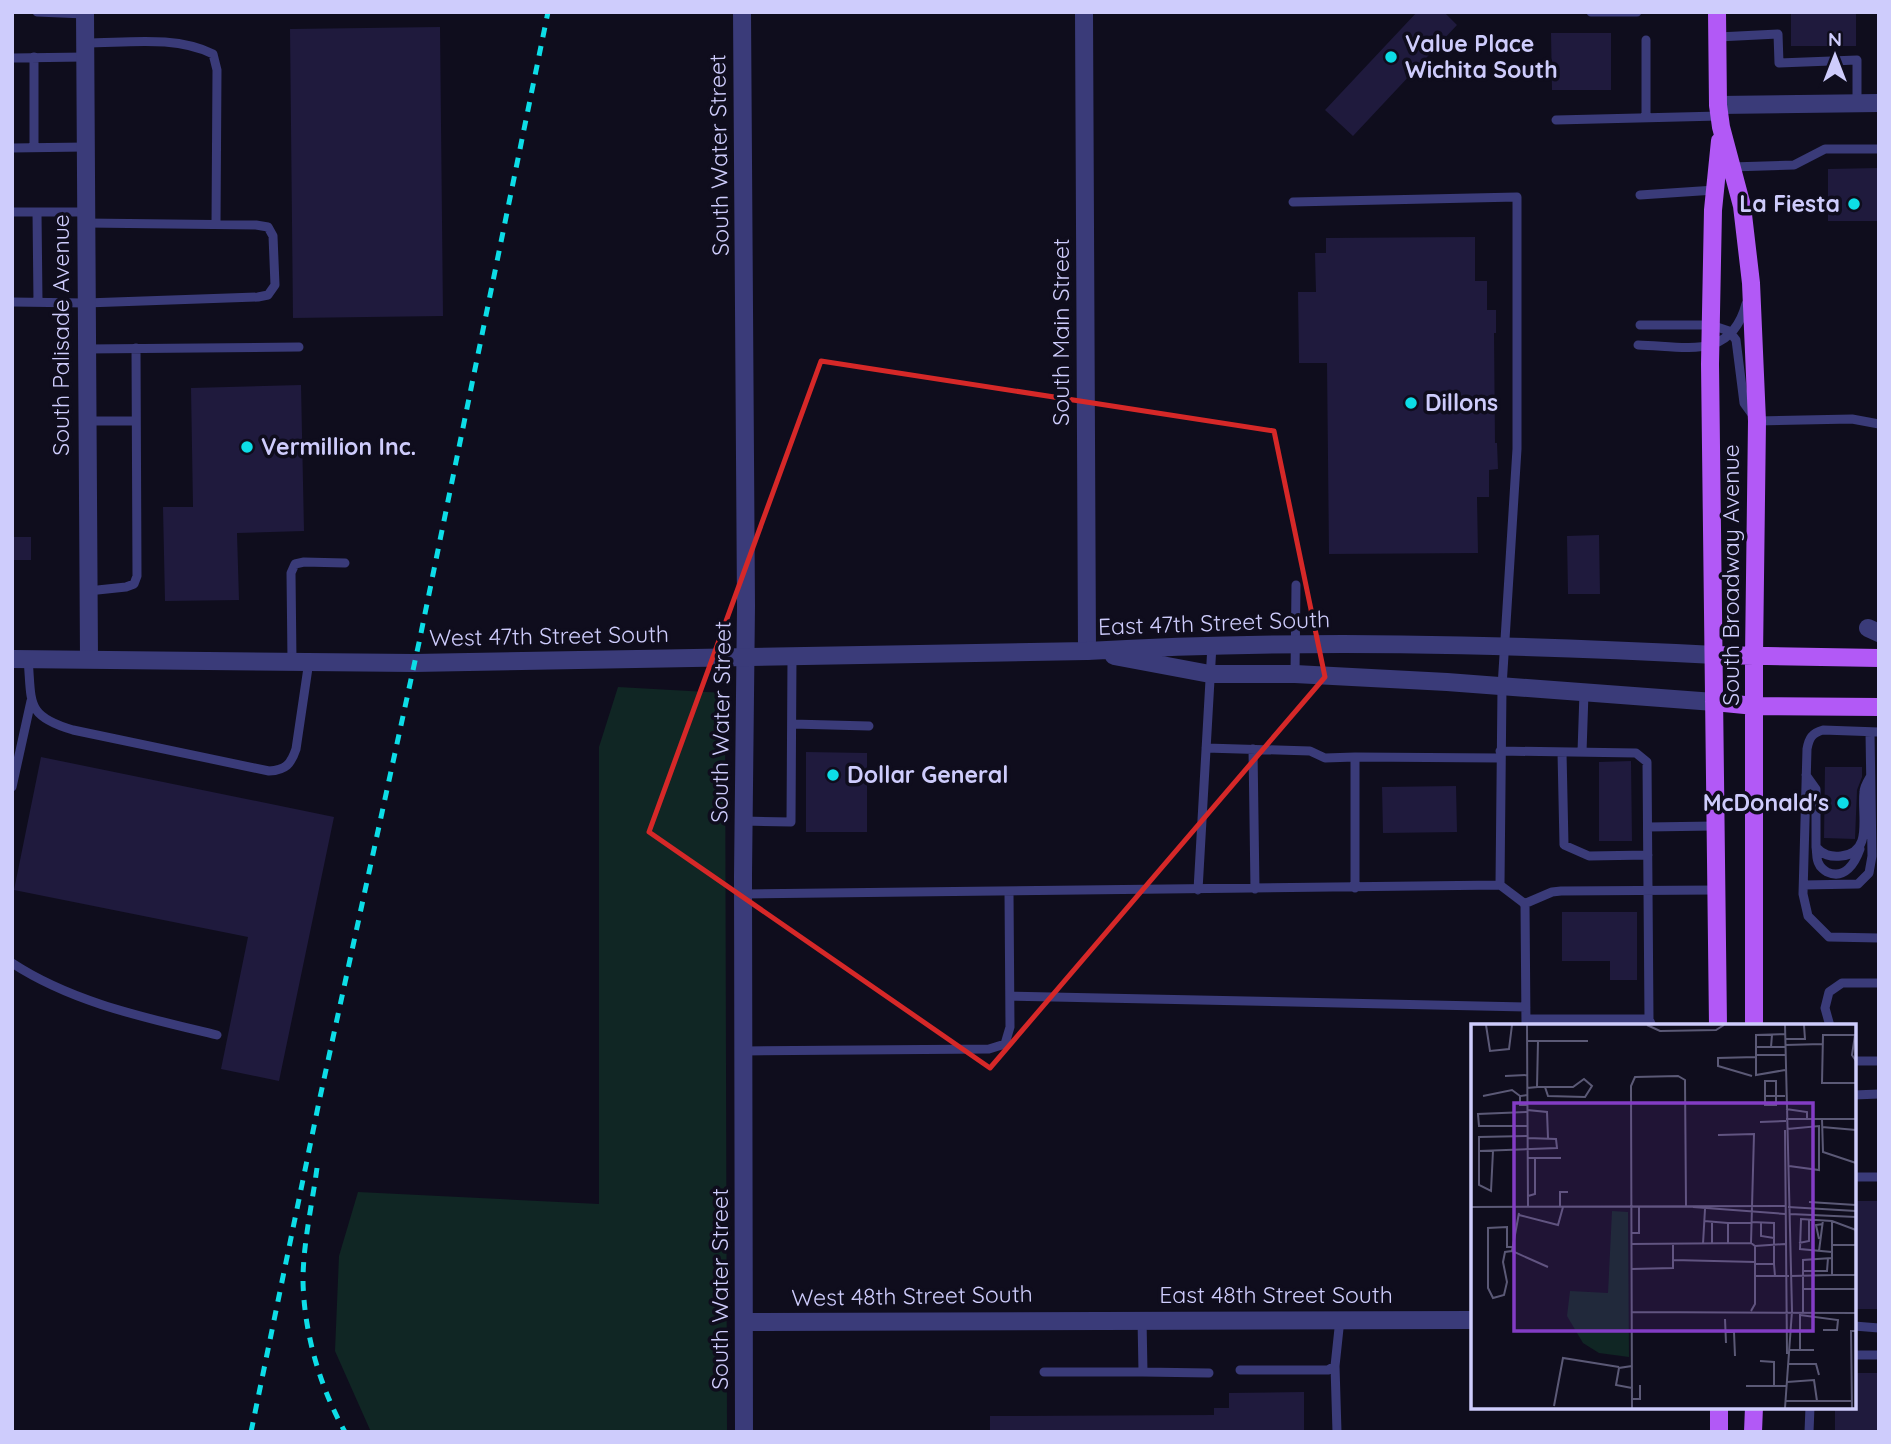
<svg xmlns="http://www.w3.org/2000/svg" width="1891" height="1444" viewBox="0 0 1891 1444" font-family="Quicksand,sans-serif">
  <rect width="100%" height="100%" fill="#0f0d1d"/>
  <path fill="#102624" d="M618 687 725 693 727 1432H371L335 1351 339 1256 358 1192 599 1204V747Z"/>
  <path fill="#1f1a3d" d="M1417 12H1444L1457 25 1353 136 1325 110Z
    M1791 12H1856V46H1791Z
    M440 27 443 316 293 318 290 29Z
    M1551 33H1611V90H1552Z
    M1879 168V221H1828V169Z
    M1475 237V281H1487V310H1496V333H1494L1495 443H1497L1498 469 1489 470V497H1477L1478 553 1329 554 1327 363H1299L1298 292H1316L1315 253H1326V238Z
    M301 385 304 531 237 533 239 600 165 601 163 507H193L191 388Z
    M1599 535 1600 594H1568L1567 536Z
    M12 537H31V560H12Z
    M806 752 867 753V832H806Z
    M41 757 334 817 279 1081 221 1069 248 937 14 890Z
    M1631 761 1632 841H1599V762Z
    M1825 767H1862V777L1857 790 1855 839 1824 838Z
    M1456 786 1457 832 1383 833 1382 787Z
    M1562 912H1637V980H1610V961H1562Z
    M1854 1201H1879V1309H1854Z
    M1854 1373H1879V1432H1835V1407H1854Z
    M1304 1392V1432H990V1416L1214 1415V1408H1229V1393Z"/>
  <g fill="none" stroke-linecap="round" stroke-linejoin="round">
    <path stroke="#3a3b79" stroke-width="9" d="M37 12 85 14
      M1591 12H1637
      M1718 37 1778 34 1779 63 1857 60V103
      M85 43C126 43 175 35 213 54L217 70 216 224
      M34 57V147
      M12 58 85 57
      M1646 118V40
      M1556 120 1720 116
      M12 148 85 147
      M1731 167 1794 165 1825 149H1879
      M1640 195 1715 190
      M1293 202 1517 197V449L1502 687 1500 885
      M12 212H85
      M37 212 38 302
      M12 302 86 303 258 297 268 295 275 285 273 236 268 227 256 225 86 223
      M1640 325H1711L1729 331 1736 340 1744 403 1757 421 1852 419 1879 424
      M1638 345C1684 346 1731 361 1746 304
      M86 349 299 347
      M86 421H136
      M88 591 126 587 134 584 137 576 136 348
      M28 659C32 703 25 716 73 730L269 771C286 770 291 764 296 749L309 661
      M292 661 291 573 295 564 304 562 345 563
      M1295 674 1296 585
      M792 724 869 726
      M1879 732 1823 730C1812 733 1809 738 1807 749L1803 894 1808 916 1829 937 1879 938
      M1206 748 1310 751 1325 758 1355 757
      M1253 749 1255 889
      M1500 751 1636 753 1647 762 1649 1019
      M1562 752 1564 845 1589 856 1648 855
      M1582 752 1584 693
      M1806 775 1816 789V847C1823 855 1830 857 1841 856 1874 853 1861 815 1864 792 1864 787 1867 782 1870 777
      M12 787 31 701
      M744 821 791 822 792 657
      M1648 827 1714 826
      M1816 847C1817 852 1816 860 1819 864 1820 867 1825 871 1827 872 1845 880 1855 863 1860 849
      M1804 885 1858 884 1869 873 1872 856 1870 732
      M1355 888V757L1500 758
      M1198 890 1212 645
      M743 894 1500 885 1525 904 1526 1026
      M1524 904 1552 892 1561 891 1716 890
      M12 963C73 1003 147 1018 217 1035
      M1010 996 1526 1007
      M1526 1019H1649L1652 1026
      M1830 1026 1825 1008 1829 992 1842 983H1879
      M744 1051 989 1049 1005 1044 1010 1027 1009 892
      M1854 1061H1879
      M1854 1095 1879 1094
      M1854 1177H1879
      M1142 1319 1143 1372 1209 1373
      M1854 1326 1879 1328
      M1854 1355H1879
      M1335 1366 1337 1432
      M1240 1370H1328L1335 1366 1340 1319
      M1044 1372H1143
      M1809 1432 1810 1407"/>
    <path stroke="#3a3b79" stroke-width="18" d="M85 12 89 658
      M742 12 746 606 743 876 744 1432
      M1084 12 1087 651
      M1718 105 1879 103
      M1868 628 1879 633
      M744 1322 1473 1320"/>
    <path stroke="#3a3b79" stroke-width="18" d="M1114 656 1210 674H1295L1447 682 1714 702
      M12 659 414 663 1087 651C1296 639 1506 644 1715 655"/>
    <path stroke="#b259f6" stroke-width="18" d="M1717 12 1718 105 1721 127 1742 206 1751 283 1757 421 1754 656V1026
      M1715 655 1879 658
      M1714 702 1755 706 1879 707
      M1718 1026 1710 364 1713 210 1720 141
      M1719 1432V1407
      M1753 1432 1754 1407"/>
    <path stroke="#0ddde7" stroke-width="5" stroke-dasharray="10 9" stroke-linecap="butt" d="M317 1168C312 1205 303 1244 303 1281 304 1333 320 1387 345 1432
      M251 1432 319 1102 420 638 548 12"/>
  </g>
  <path fill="none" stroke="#d62828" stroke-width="5" stroke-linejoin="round" d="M821 361 1274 431 1325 677 990 1068 649 832Z"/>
  <g fill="#0ddde7" stroke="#0f0d1d" stroke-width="2.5">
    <circle cx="1391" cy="57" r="7"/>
    <circle cx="1854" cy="204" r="7"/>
    <circle cx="1411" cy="403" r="7"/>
    <circle cx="247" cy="447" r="7"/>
    <circle cx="833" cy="775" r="7"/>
    <circle cx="1843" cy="803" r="7"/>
  </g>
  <g text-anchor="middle" stroke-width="7" stroke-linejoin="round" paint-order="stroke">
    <g font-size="23" font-weight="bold" fill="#ceccfc" stroke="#0f0d1d" text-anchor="start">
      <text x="1405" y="52">Value Place<tspan x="1405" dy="26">Wichita South</tspan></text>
      <text x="1840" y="212" text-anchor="end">La Fiesta</text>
      <text x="1425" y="411">Dillons</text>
      <text x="261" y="455">Vermillion Inc.</text>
      <text x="847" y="783">Dollar General</text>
      <text x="1829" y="811" text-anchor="end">McDonald's</text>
    </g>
    <g font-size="23" fill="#ceccfc" stroke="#0f0d1d">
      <text transform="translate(719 155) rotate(-91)" y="8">South Water Street</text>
      <text transform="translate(1061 332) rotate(-90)" y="8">South Main Street</text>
      <text transform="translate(61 335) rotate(-90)" y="8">South Palisade Avenue</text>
      <text transform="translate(1731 575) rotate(-90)" y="8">South Broadway Avenue</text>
      <text transform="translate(1214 623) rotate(-2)" y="8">East 47th Street South</text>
      <text transform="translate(549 636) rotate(-1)" y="8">West 47th Street South</text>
      <text transform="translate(721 722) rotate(-89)" y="8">South Water Street</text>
      <text transform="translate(720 1289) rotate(-90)" y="8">South Water Street</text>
      <text x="1276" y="1303">East 48th Street South</text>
      <text transform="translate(912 1296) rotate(-1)" y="8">West 48th Street South</text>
    </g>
  </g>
  <g transform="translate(1471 1024)">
    <rect width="385" height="385" fill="#0f0d1d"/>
    <path d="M141 187 157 188 158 333 128 329 112 319 96 292 99 267 137 269Z" fill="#102624"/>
    <path fill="none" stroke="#5b5976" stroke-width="2" d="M15 1 19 27 38 25 41 1M56 1 57 183M176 1 189 7 245 6 253 1M301 11 300 23H314M314 15H334L333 1M56 17H67L66 63 56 64M67 17H117M314 21 351 20M285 23V31H314M300 23H285V11L314 10M285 32V51L314 46M385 37 381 31 384 11H352L351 59H385M34 52 56 51M281 52 247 42V34L285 33M66 63H102L113 55 121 62 114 73 77 72 74 63M56 71 49 72V81H56M12 72 41 66 49 72M294 72V81H305V57H294V72H314M315 85 336 88V95M56 86 76 88 77 114M56 88 7 90 8 102H56M315 95H385M351 95 352 128 385 139M289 98 315 97M351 103 385 106M316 105 348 102V146L318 142M314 106 316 330M247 111 283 110 280 219M8 127 86 124 85 115 56 114M22 127 20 167 8 161V113L56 112M56 134H90M57 172 64 170V134M338 178 385 181M0 183 314 182M89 183V168H97M222 183 314 190M317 183 385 187M48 189 41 227 77 243M319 190 385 193M48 191 87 201 92 183M233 197 257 199M241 197V219M280 198 303 199V240M290 198V212L303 214M160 209H168V183M348 215 345 201 352 200M257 219V199H280M328 219 338 217V195M160 220 280 219 284 222V280L280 287M232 220 234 185M361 221H385M284 222 314 220M41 223H36V203L17 204V264L22 274 33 271 36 258 32 238 34 228 41 227M348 227 352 196M361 228 329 225 330 195 361 197 385 206M202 236 284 238M284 240H303L304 252M160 245 202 244V220M332 247H356L357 234M361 251H385M284 252H318M320 252 361 251V197M332 265H385M160 288 385 289M332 288V236L361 234M329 291 367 296 366 306H352M254 295 255 319M254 308H263L264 332M319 326H343M329 326V288M289 337 303 338V362M317 340H345L348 351M161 342 148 344 145 361 161 364M316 358 343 356 346 377M275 362H315M161 375H169V361M315 377H381M83 382 92 334 148 343M161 384 160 62 164 53 207 52 214 56 215 182M314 384 321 287 314 1M381 384 380 307H385"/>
    <path fill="#833cc5" fill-opacity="0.15" stroke="#833cc5" stroke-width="3.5" d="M43 79H342V307H43Z"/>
    <rect width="385" height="385" fill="none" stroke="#ceccfc" stroke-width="3.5"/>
  </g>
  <rect width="1891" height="1444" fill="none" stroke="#ceccfc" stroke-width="28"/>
  <g transform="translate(1835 56)" stroke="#0f0d1d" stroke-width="5" paint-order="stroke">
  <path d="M0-5L12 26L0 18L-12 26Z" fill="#ceccfc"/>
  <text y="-10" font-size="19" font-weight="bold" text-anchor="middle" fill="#ceccfc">N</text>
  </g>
</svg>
